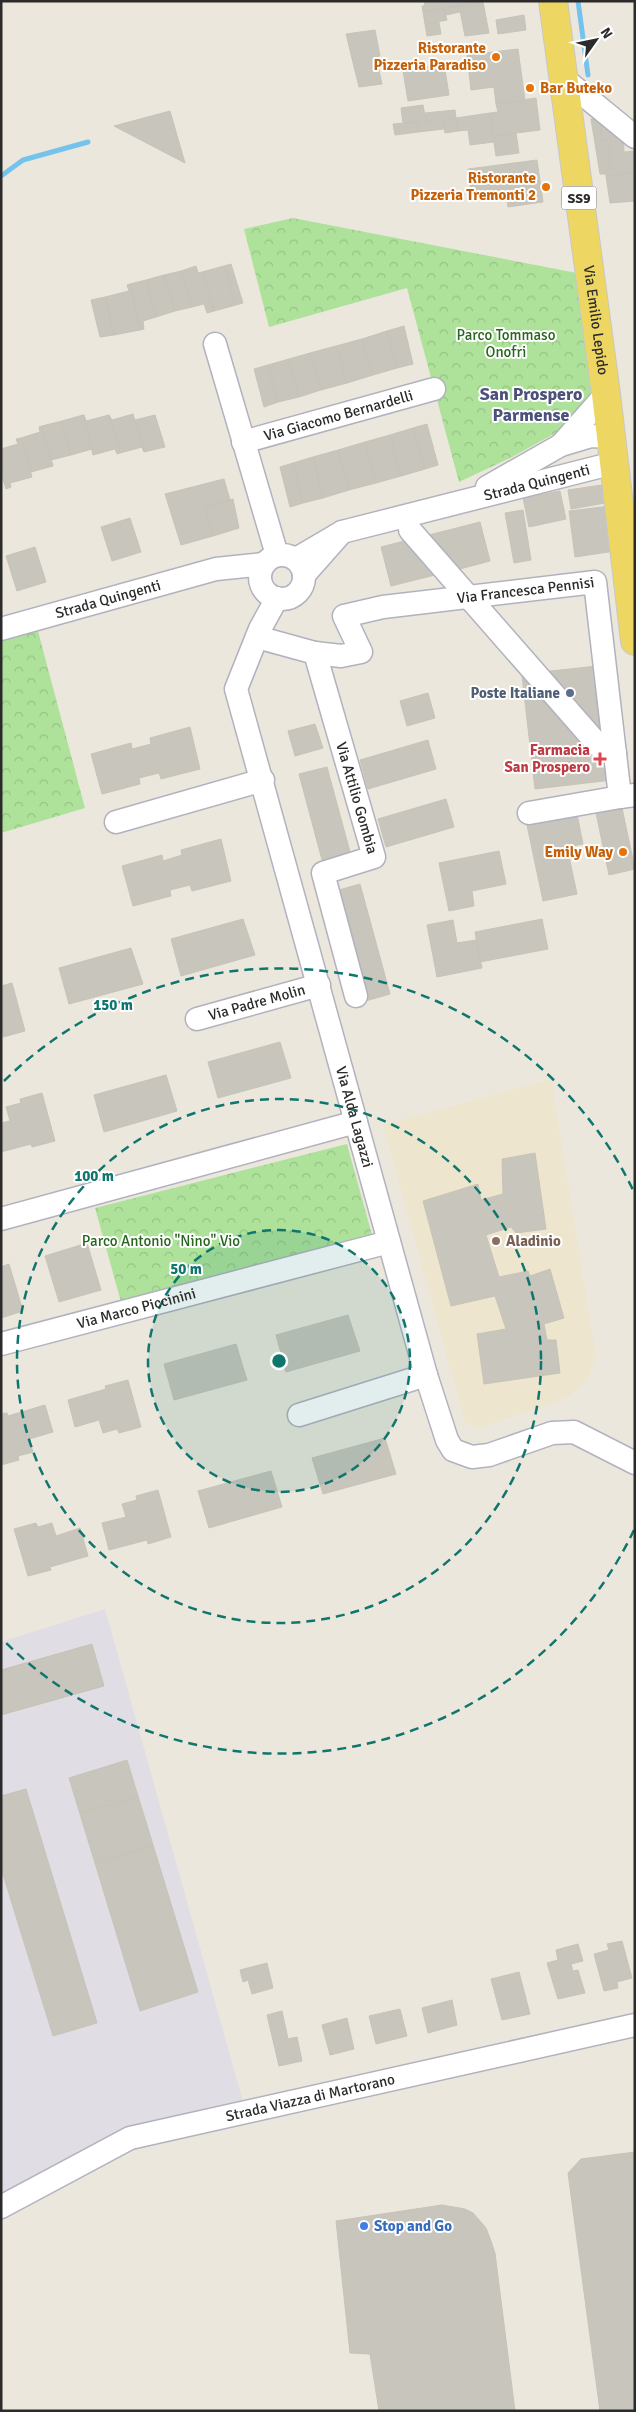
<svg xmlns="http://www.w3.org/2000/svg" width="636" height="2412" viewBox="0 0 636 2412" font-family="Signika,sans-serif">
  <defs>
    <pattern id="forest-crowns" width="20" height="18" patternUnits="userSpaceOnUse" patternTransform="scale(1.25)"><rect width="20" height="18" fill="#aee29b"/><path d="M2 6a3 3 0 1 1 6 0M12 15a3 3 0 1 1 6 0" fill="none" stroke="#96c286"/></pattern>
  </defs>
  <rect width="100%" height="100%" fill="#ece7dd"/>
  <path fill="#e0dde5" d="M105 1609 243 2102 1 2198V1642Z"/>
  <path fill="#ede5cd" d="M551 1079 596 1357 586 1382 566 1398 476 1429 465 1422 383 1125Z"/>
  <path fill="url(#forest-crowns)" d="M293 218 577 273 594 389 568 426 512 457 459 482 407 288 269 327 244 229Z
    M38 631 85 808 1 833V641Z
    M347 1144 372 1235 121 1302 95 1208Z"/>
  <g fill="none" stroke-linecap="round" stroke-linejoin="round">
    <path stroke="#73c3ec" stroke-width="5" d="M578 1 588 75
      M1 176 23 160 88 142"/>
  </g>
  <path fill="#c8c5bc" stroke="#c8c3b7" d="M424 1H483V2L423 12 422 6H425Z
    M483 2 489 33 465 36 459 6Z
    M459 6 460 12 446 15 444 9Z
    M444 9 447 20 425 24 423 12Z
    M524 15 526 30 498 34 496 20Z
    M439 22 441 34 427 36 425 24Z
    M375 30 380 56 376 57 382 84 359 87 346 34Z
    M518 49 525 100 496 104 494 87 471 90 467 55Z
    M444 64 449 95 408 101 403 71Z
    M536 98 540 130 493 136 490 113 498 112 496 104Z
    M423 105 426 121 403 123 401 108Z
    M455 110 456 118 426 121 425 113Z
    M170 111 185 163 114 126Z
    M490 113 494 142 470 145 468 130 458 131 456 118Z
    M456 118 458 131 445 133 443 120Z
    M599 118 602 140 610 139V170L605 171V174H600L591 119Z
    M443 120 444 129 418 132 417 122Z
    M417 122 418 132 395 135 393 124Z
    M600 122 623 128 624 152 635 151V172L606 176 605 171 610 170V139L602 140Z
    M516 133 519 153 496 156 493 136Z
    M537 160 543 202 508 207 507 196 472 201 468 169Z
    M635 172V201L610 203 606 176Z
    M231 264 243 303 236 305 224 266Z
    M196 266 198 273 202 272 214 311 207 313 204 304 192 307 181 271Z
    M224 266 236 305 214 311 202 272Z
    M181 271 192 307 175 311 164 275Z
    M164 275 175 311 156 317 146 280Z
    M146 280 156 317 143 321 144 329 140 330 130 284Z
    M130 284 140 330 114 335 105 297 129 291 127 285Z
    M105 297 114 335 100 337 91 300Z
    M404 326 413 364 397 368 387 331Z
    M387 331 397 368 373 375 362 339Z
    M362 339 373 375 347 383 336 346Z
    M336 346 347 383 321 390 310 353Z
    M310 353 321 390 299 397 289 359Z
    M289 359 299 397 278 402 268 365Z
    M268 365 278 402 264 407 254 369Z
    M133 414 144 452 142 447 120 453 109 415 112 420Z
    M83 415 92 449 71 455 62 421Z
    M83 415H84L86 421 109 415 120 453 117 454 115 449 93 455Z
    M155 415 165 447 144 452 135 420Z
    M62 421 71 455 51 460 42 426Z
    M427 424 438 465 425 469 413 428Z
    M42 426 53 466 31 472 21 438 40 432 39 427Z
    M413 428 425 469 401 476 390 435Z
    M390 435 401 476 376 483 365 442Z
    M21 438 32 477 10 483 11 487 6 489 1 473V449L18 444 16 439Z
    M365 442 376 483 349 490 338 450Z
    M338 450 349 490 323 498 313 457Z
    M313 457 323 498 303 503 293 463Z
    M293 463 303 503 290 507 280 467Z
    M224 479 230 500 205 507 213 536 181 545 165 494Z
    M602 485 605 503 571 509 568 490Z
    M560 491 566 519 529 527 523 498Z
    M233 499 239 528 213 536 205 507Z
    M610 506 615 551 575 557 569 511Z
    M523 510 531 560 514 563 505 513Z
    M130 518 141 552 112 561 101 527Z
    M480 522 490 561 456 570 425 536Z
    M412 539 443 573 391 586 381 547Z
    M35 547 46 582 17 591 6 556Z
    M597 666 608 745 542 672Z
    M530 674 609 759 612 780 535 789 522 676Z
    M428 693 435 718 407 726 400 701Z
    M315 724 323 748 295 756 288 731Z
    M190 727 200 769 161 779 159 773 139 778 140 784 102 794 91 754 131 743 132 749 151 744 150 738Z
    M428 740 436 769 368 789 360 760Z
    M327 767 350 852 322 860 299 774Z
    M446 799 454 827 386 847 378 819Z
    M622 808 635 869 609 875 596 813Z
    M577 814 583 844 567 847 577 894 543 901 527 825Z
    M221 839 231 881 192 891 190 885 170 890 171 896 133 906 122 866 162 855 163 861 182 855 181 850Z
    M499 851 506 884 472 891 474 906 449 911 439 863Z
    M360 884 390 994 362 1002 332 892Z
    M243 919 255 955 181 976 171 939Z
    M542 919 548 949 480 962 475 932Z
    M453 920 457 943 476 940 482 968 437 977 427 925Z
    M131 948 143 984 69 1004 59 968Z
    M12 983 25 1031 3 1037 1 986Z
    M280 1042 291 1078 218 1098 208 1062Z
    M166 1075 177 1111 104 1132 94 1095Z
    M42 1093 55 1141 32 1147 31 1144 1 1152V1123L10 1121 6 1107 21 1103 20 1099Z
    M535 1153 546 1229 516 1233 511 1227 486 1235 499 1277 528 1271 530 1276 550 1269 564 1318 544 1324 547 1340H556L560 1373 484 1384 477 1334 506 1329 495 1296 451 1306 423 1201 478 1184 481 1200 503 1194 502 1159Z
    M87 1243 101 1290 59 1302 45 1256Z
    M9 1264 23 1311 1 1318V1267Z
    M348 1315 360 1351 286 1372 276 1335Z
    M236 1344 247 1380 174 1400 164 1364Z
    M128 1380 141 1427 119 1433 117 1429 103 1433 99 1420 75 1427 68 1400 106 1389 105 1386Z
    M45 1405 53 1432 29 1439 33 1452 18 1456 19 1460 1 1465V1414L7 1413 8 1416Z
    M385 1438 396 1474 323 1494 312 1458Z
    M271 1471 282 1507 209 1528 198 1491Z
    M158 1490 171 1537 148 1544 147 1540 109 1550 102 1523 126 1517 122 1504 137 1500 136 1496Z
    M36 1523 38 1527 52 1523 56 1536 80 1528 88 1556 50 1567 51 1570 28 1576 14 1529Z
    M92 1644 104 1686 1 1715V1670Z
    M127 1760 138 1796 80 1814 69 1778Z
    M26 1789 97 2023 53 2036 1 1868V1796Z
    M138 1796 153 1845 95 1863 80 1814Z
    M153 1845 198 1992 140 2011 95 1863Z
    M622 1941 632 1978 617 1982 618 1988 604 1991 594 1954 609 1950 607 1944Z
    M578 1944 583 1961 571 1964 573 1971 578 1970 585 1993 558 1999 547 1963 558 1960 556 1950Z
    M267 1963 273 1988 252 1994 248 1980 243 1982 240 1970Z
    M519 1972 530 2014 502 2020 491 1979Z
    M452 2000 457 2025 428 2033 422 2008Z
    M400 2009 407 2036 376 2044 369 2016Z
    M282 2011 288 2039 297 2037 302 2061 279 2066 267 2015Z
    M347 2018 354 2049 330 2055 322 2025Z
    M635 2152V2411H600L568 2173 581 2159Z
    M442 2205 465 2209 473 2213 486 2228 491 2241 495 2253 515 2411H379L370 2354 350 2353 336 2221Z"/>
  <g fill="none" stroke-linecap="round" stroke-linejoin="round">
    <defs>
      <g id="minor">
        <path d="M563 78 635 137"/>
        <path d="M215 344 277 555"/>
        <path id="s1" d="M243 442 434 389"/>
        <path d="M561 445 591 436 611 437"/>
        <path d="M487 487 561 445 606 394"/>
        <path d="M410 530 600 747 615 753"/>
        <path id="s2" d="M342 532 614 463"/>
        <circle cx="282" cy="577" r="22"/>
        <path d="M296 559 342 532 304 575"/>
        <path id="s3" d="M277 598 260 629 236 689 426 1375 447 1440 453 1450 461 1453 472 1457 489 1455 552 1433 574 1432 635 1463"/>
        <path id="s4" d="M1 629 216 569 264 564"/>
        <path id="s5" d="M257 637 315 653 374 857 323 873 356 996"/>
        <path id="s6" d="M315 653 341 656 361 652 344 616 383 607 595 582 620 797 635 795"/>
        <path d="M529 813 620 797"/>
        <path d="M116 822 263 780"/>
        <path id="s7" d="M197 1019 319 985"/>
        <path d="M1 1219 356 1122"/>
        <path id="s8" d="M1 1344 389 1242"/>
        <path d="M299 1415 426 1375"/>
        <path id="s9" d="M1 2207 130 2138 635 2025"/>
      </g>
      <g id="major">
        <path id="s10" d="M553 1 606 394 635 641"/>
      </g>
    </defs>
    <use href="#minor" stroke="#b1b2be" stroke-width="25"/>
    <use href="#major" stroke="#c8c8c8" stroke-width="30"/>
    <use href="#minor" stroke="#fff" stroke-width="22"/>
    <use href="#major" stroke="#edd661" stroke-width="28"/>
  </g>
  <circle cx="279" cy="1361" r="131" fill="#0f766e" fill-opacity=".12"/>
  <g fill="none" stroke="#0f766e" stroke-width="2.5" stroke-dasharray="9 6">
    <circle cx="279" cy="1361" r="131"/>
    <circle cx="279" cy="1361" r="262"/>
    <path d="M634 1530A393 393 0 0 1 4 1641M4 1081A393 393 0 0 1 634 1192"/>
  </g>
  <g fill="#e8710a" stroke="#fff" stroke-width="2">
    <circle cx="496" cy="57" r="5"/>
    <circle cx="530" cy="88" r="5"/>
    <circle cx="546" cy="187" r="5"/>
    <circle cx="623" cy="852" r="5"/>
  </g>
  <circle fill="#5c6f8a" stroke="#fff" stroke-width="2" cx="570" cy="693" r="5"/>
  <path fill="#e0444e" stroke="#fff" stroke-width="2" d="M597.5 751.5h5v5h5v5h-5v5h-5v-5h-5v-5h5z"/>
  <circle fill="#8d6e63" stroke="#fff" stroke-width="2" cx="496" cy="1241" r="5"/>
  <circle fill="#3f7fe0" stroke="#fff" stroke-width="2" cx="364" cy="2226" r="5"/>
  <g text-anchor="middle" stroke-width="4" stroke-linejoin="round" paint-order="stroke">
    <rect fill="#fff" stroke="#6b6b6b" stroke-width="1" x="561.5" y="186.5" width="35" height="23" rx="4"/>
    <g font-size="14" font-weight="bold" fill="#2b2b2b">
      <text x="579" y="203">SS9</text>
    </g>
    <g font-size="15" font-weight="bold" fill="#c56008" stroke="#fff" text-anchor="end">
      <text x="486" y="53">Ristorante<tspan x="486" dy="17">Pizzeria Paradiso</tspan></text>
      <text x="540" y="93" text-anchor="start">Bar Buteko</text>
      <text x="536" y="183">Ristorante<tspan x="536" dy="17">Pizzeria Tremonti 2</tspan></text>
      <text x="613" y="857">Emily Way</text>
    </g>
    <g font-size="15" fill="#2b2b2b" stroke="#fff">
      <text dy="5" stroke="none"><textPath href="#s10" startOffset="322">Via Emilio Lepido</textPath></text>
      <text dy="5" stroke="none"><textPath href="#s1" startOffset="99">Via Giacomo Bernardelli</textPath></text>
      <text dy="5" stroke="none"><textPath href="#s2" startOffset="201">Strada Quingenti</textPath></text>
      <text dy="5" stroke="none"><textPath href="#s6" startOffset="270">Via Francesca Pennisi</textPath></text>
      <text dy="5" stroke="none"><textPath href="#s4" startOffset="111">Strada Quingenti</textPath></text>
      <text dy="5" stroke="none"><textPath href="#s5" startOffset="211">Via Attilio Gombia</textPath></text>
      <text dy="5" stroke="none"><textPath href="#s7" startOffset="62">Via Padre Molin</textPath></text>
      <text dy="5" stroke="none"><textPath href="#s3" startOffset="544">Via Alda Lagazzi</textPath></text>
      <text dy="5" stroke="none"><textPath href="#s8" startOffset="140">Via Marco Piccinini</textPath></text>
      <text dy="5" stroke="none"><textPath href="#s9" startOffset="331">Strada Viazza di Martorano</textPath></text>
    </g>
    <g font-size="15" fill="#26661c" stroke="#fff">
      <text x="506" y="340">Parco Tommaso<tspan x="506" dy="17">Onofri</tspan></text>
      <text x="161" y="1246">Parco Antonio "Nino" Vio</text>
    </g>
    <g font-size="15" font-weight="bold" fill="#4e5e75" stroke="#fff" text-anchor="end">
      <text x="560" y="698">Poste Italiane</text>
    </g>
    <g font-size="15" font-weight="bold" fill="#be3a42" stroke="#fff" text-anchor="end">
      <text x="590" y="755">Farmacia<tspan x="590" dy="17">San Prospero</tspan></text>
    </g>
    <g font-size="15" font-weight="bold" fill="#785e54" stroke="#fff" text-anchor="start">
      <text x="506" y="1246">Aladinio</text>
    </g>
    <g font-size="15" font-weight="bold" fill="#366cbe" stroke="#fff" text-anchor="start">
      <text x="374" y="2231">Stop and Go</text>
    </g>
    <g font-size="18" font-weight="bold" fill="#4c517a" stroke="#fff">
      <text x="531" y="400">San Prospero<tspan x="531" dy="21">Parmense</tspan></text>
    </g>
  </g>
  <circle cx="279" cy="1361" r="8" fill="#0f766e" stroke="#fff" stroke-width="2.5"/>
  <g font-size="15" text-anchor="middle" font-weight="bold" fill="#0f766e" stroke="#fff" stroke-width="4" stroke-linejoin="round" paint-order="stroke">
    <text x="113" y="1010">150 m</text>
    <text x="94" y="1181">100 m</text>
    <text x="186" y="1274">50 m</text>
  </g>
  <rect width="636" height="2412" fill="none" stroke="#2b2b2b" stroke-width="5"/>
  <g transform="translate(596 40) rotate(57)" stroke="#ffffff" stroke-width="4" paint-order="stroke">
  <path d="M0-4L9 19L0 12L-9 19Z" fill="#2b2b2b"/>
  <text y="-8" font-size="14" font-weight="bold" text-anchor="middle" fill="#2b2b2b">N</text>
  </g>
</svg>
